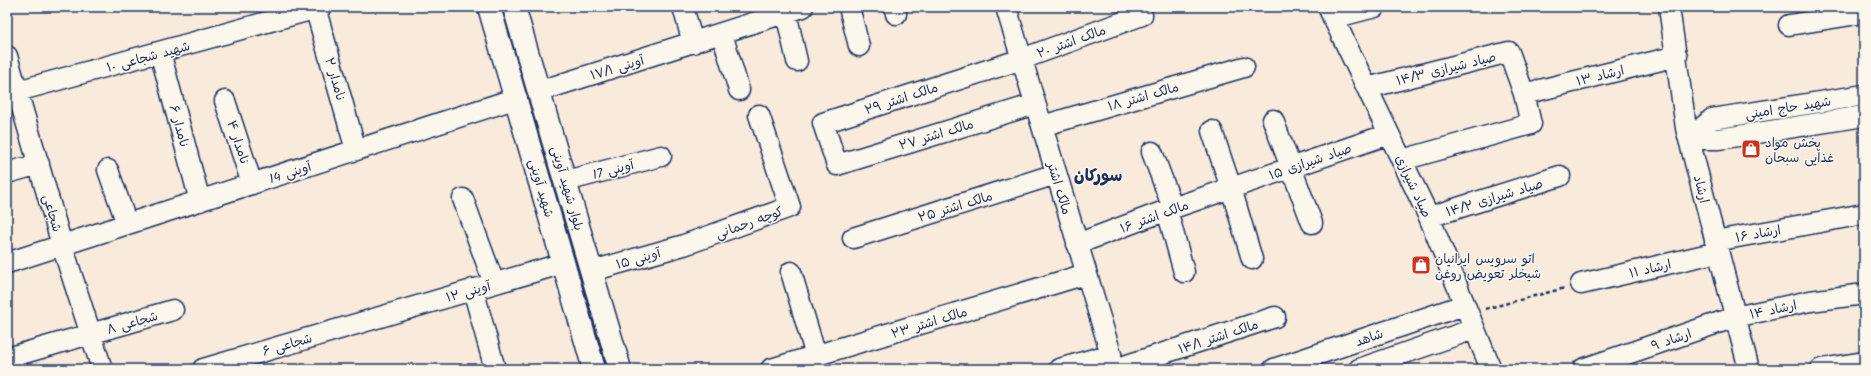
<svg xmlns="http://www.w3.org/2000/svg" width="1871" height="376" viewBox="0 0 1871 376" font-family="Kalam,'Playpen Sans Arabic',sans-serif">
  <rect width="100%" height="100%" fill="#f8ebdc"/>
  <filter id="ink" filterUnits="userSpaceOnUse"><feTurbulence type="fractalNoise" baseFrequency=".025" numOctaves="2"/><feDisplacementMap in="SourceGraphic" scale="8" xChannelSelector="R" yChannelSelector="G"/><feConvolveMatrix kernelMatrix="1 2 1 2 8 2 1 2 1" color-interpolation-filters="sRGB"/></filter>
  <g filter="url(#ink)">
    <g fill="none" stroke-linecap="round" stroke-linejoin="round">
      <defs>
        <path id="minor" d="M315 7 356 150
          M683 7 693 43
          M849 7 859 46
          M895 7 896 14
          M1006 7 1111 354V369
          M1328 7 1429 217 1491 369
          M1669 7 1686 128 1749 369
          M786 13 797 61
          M1333 18 1375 7
          M1789 25 1864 13
          M722 34 739 90
          M160 52 200 201
          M7 56 62 245 102 369
          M1367 88 1509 52 1524 94 1531 124 1402 160
          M540 91 803 7
          M7 94 321 7
          M1524 94 1677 56
          M1864 95 1712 119 1689 139H1719L1864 116
          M225 101 252 184
          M1035 104 837 165 823 123 1022 59 1142 15
          M1273 120 1312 223
          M1042 126 1244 67
          M1212 131 1231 188 1252 259
          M1152 152 1173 208
          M108 170 127 224
          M7 173 39 164
          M566 181 661 156
          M463 199 494 283
          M1167 210 1184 272
          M1429 217 1560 176
          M853 238 1056 174
          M1715 241 1864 214
          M1077 244 1167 210 1389 134
          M7 263 517 98
          M592 271 684 245 790 207 759 115
          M791 272 816 356
          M1581 284 1718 252
          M473 289 495 369
          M7 358 173 310
          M203 369 564 263
          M771 369 1086 274
          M1059 369 1111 354
          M1115 369 1275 317
          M1274 369 1464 305
          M1359 369 1474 329
          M1583 369 1735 317 1810 301 1864 294
          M1821 369 1864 362"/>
        <path id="major" d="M489 7 594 369
          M514 7 620 369"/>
      </defs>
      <use href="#minor" stroke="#1b2f5e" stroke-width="23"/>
      <use href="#major" stroke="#1b2f5e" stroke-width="25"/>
      <path stroke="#1b2f5e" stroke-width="2.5" stroke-dasharray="4 3" stroke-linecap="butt" d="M1485 309 1565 288"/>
      <use href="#minor" stroke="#fbf7ec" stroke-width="20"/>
      <use href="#major" stroke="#fbf7ec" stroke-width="22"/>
    </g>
  </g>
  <defs>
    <symbol id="shop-square" viewBox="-11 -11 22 22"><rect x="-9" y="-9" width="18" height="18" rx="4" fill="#c8321e" stroke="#fbf7ec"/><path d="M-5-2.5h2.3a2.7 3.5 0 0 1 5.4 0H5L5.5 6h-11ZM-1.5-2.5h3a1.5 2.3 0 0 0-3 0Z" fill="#fff"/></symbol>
  </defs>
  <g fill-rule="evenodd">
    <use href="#shop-square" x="1740" y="138" width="22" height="22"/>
    <use href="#shop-square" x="1410" y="254" width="22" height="22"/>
  </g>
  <g text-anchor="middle" stroke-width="3" stroke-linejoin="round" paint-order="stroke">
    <g font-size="13" fill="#1b2f5e" stroke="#fbf7ec">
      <text transform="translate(1071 41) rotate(-20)" y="5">مالک اشتر ۲۰</text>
      <text transform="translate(148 56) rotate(-15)" y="5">شهید شجاعی ۱۰</text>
      <text transform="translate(617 67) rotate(-17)" y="5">آوینی ۱۷/۱</text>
      <text transform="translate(1446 68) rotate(-14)" y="5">صیاد شیرازی ۱۴/۳</text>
      <text transform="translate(1600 75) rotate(-14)" y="5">ارشاد ۱۳</text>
      <text transform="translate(336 79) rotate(74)" y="5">نامدار ۲</text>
      <text transform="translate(1143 96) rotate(-16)" y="5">مالک اشتر ۱۸</text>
      <text transform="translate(901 98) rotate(-18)" y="5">مالک اشتر ۲۹</text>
      <text transform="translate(1788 107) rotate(-9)" y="5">شهید حاج امینی</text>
      <text transform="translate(180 126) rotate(75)" y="5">نامدار ۶</text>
      <text transform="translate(936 134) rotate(-17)" y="5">مالک اشتر ۲۷</text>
      <text transform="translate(239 142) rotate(72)" y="5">نامدار ۴</text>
      <text transform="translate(1310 161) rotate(-19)" y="5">صیاد شیرازی ۱۵</text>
      <text transform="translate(613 169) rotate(-15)" y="5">آوینی 17</text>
      <text transform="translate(290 172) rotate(-18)" y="5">آوینی 14</text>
      <text transform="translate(1414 186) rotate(65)" y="5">صیاد شیرازی</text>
      <text transform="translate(542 188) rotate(74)" y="5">شهید آوینی</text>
      <text transform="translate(568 188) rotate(74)" y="5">بلوار شهید آوینی</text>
      <text transform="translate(1060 188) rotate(73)" y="5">مالک اشتر</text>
      <text transform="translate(1702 189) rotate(76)" y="5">ارشاد</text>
      <text transform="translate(1494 197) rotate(-17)" y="5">صیاد شیرازی ۱۴/۲</text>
      <text transform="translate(955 206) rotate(-17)" y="5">مالک اشتر ۲۵</text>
      <text transform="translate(53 213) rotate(74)" y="5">شجاعی</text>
      <text transform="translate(1154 216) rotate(-20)" y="5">مالک اشتر ۱۶</text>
      <text transform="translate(749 222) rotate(-20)" y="5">کوچه رحمانی</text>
      <text transform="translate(1758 233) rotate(-10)" y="5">ارشاد ۱۶</text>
      <text transform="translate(638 258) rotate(-16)" y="5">آوینی ۱۵</text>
      <text transform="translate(1650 268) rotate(-13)" y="5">ارشاد ۱۱</text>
      <text transform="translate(468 291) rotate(-16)" y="5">۱۲ آوینی</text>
      <text transform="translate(1773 309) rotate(-12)" y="5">ارشاد ۱۴</text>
      <text transform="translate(132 322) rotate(-16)" y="5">شجاعی ۸</text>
      <text transform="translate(929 322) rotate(-17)" y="5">مالک اشتر ۲۳</text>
      <text transform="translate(1218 336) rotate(-18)" y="5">مالک اشتر ۱۴/۱</text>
      <text transform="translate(1369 337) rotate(-19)" y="5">شاهد</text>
      <text transform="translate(1671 339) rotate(-19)" y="5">ارشاد ۹</text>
      <text transform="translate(287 344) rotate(-16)" y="5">شجاعی ۶</text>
    </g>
    <g font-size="13" fill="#1b2f5e" stroke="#fbf7ec" text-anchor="start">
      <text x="1765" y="147">پخش مواد<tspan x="1765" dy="15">غذایی سبحان</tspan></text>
      <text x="1435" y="263">اتو سرویس ایرانیان<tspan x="1435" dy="15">شیخلر تعویض روغن</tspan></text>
    </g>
    <g font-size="17" font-weight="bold" fill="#1b2f5e" stroke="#fbf7ec">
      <text x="1098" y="181">سورکان</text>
    </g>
  </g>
  <rect width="1871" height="376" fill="none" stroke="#fbf7ec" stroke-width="24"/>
  <rect x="12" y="12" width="1847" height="352" fill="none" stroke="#1b2f5e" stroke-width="1.5" filter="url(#ink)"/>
</svg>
